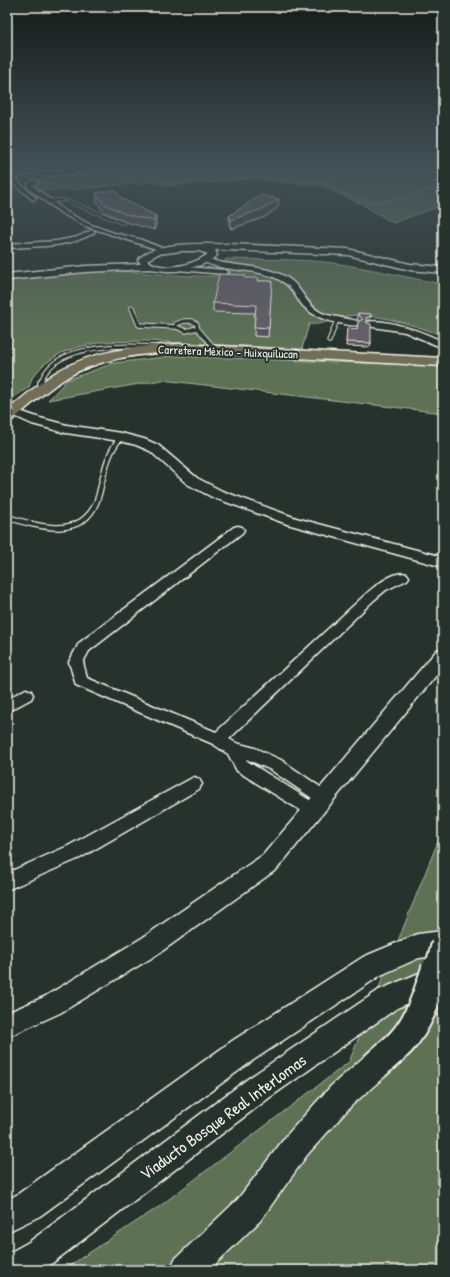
<svg xmlns="http://www.w3.org/2000/svg" width="450" height="1277" viewBox="0 0 450 1277" font-family="'Patrick Hand',sans-serif">
  <rect width="100%" height="100%" fill="#26332d"/>
  <filter id="ink" filterUnits="userSpaceOnUse"><feTurbulence type="fractalNoise" baseFrequency=".025" numOctaves="2"/><feDisplacementMap in="SourceGraphic" scale="8" xChannelSelector="R" yChannelSelector="G"/><feConvolveMatrix kernelMatrix="1 2 1 2 8 2 1 2 1" color-interpolation-filters="sRGB"/></filter>
  <g filter="url(#ink)">
    <path fill="#5d7255" stroke="#a8b29e" d="M105 166H443V205L393 223 360 203 318 185 247 179 165 186 154 182 57 191 37 189 34 187 37 182 44 180 82 175Z
      M226 259C268 260 311 258 352 266 383 271 412 279 443 284V336C418 326 374 312 347 316 334 318 323 326 309 324L302 349 146 341 101 342 79 347 61 353 43 365 32 378 29 387 7 402V280C42 276 78 270 114 271 147 272 181 277 215 276Z
      M172 356 443 366V413L162 380 48 400 67 380 114 363Z
      M443 829V1270H63L160 1206 349 1062Z"/>
    <g fill="none" stroke-linecap="round" stroke-linejoin="round">
      <defs>
        <path id="service-far2" d="M47 201 63 200
          M68 201 123 223"/>
        <path id="service-far1" d="M132 308 139 325 176 327
          M184 321H192L197 324V328L186 331 176 327V324Z
          M197 328 215 349
          M329 341 337 320
          M41 382C53 343 125 345 157 347"/>
        <path id="service" d="M39 391 41 381
          M7 517C42 528 87 541 99 494 104 473 107 453 121 437"/>
        <path id="minor" d="M84 166H92C81 174 61 175 48 176 37 176 23 169 15 179L19 181V183L35 197 36 198 33 200 8 179C19 165 34 173 49 172 61 172 73 170 84 166Z
          M96 166H104L83 175 78 174Z
          M34 180 39 181 33 186 65 211 89 224 114 233 139 239 167 250 162 251 85 226 61 213 28 188V183Z
          M92 230 94 231V233C68 248 37 246 7 248V244L57 241 77 237Z
          M204 258C210 258 214 261 219 262 242 267 275 266 293 282 303 292 307 305 320 312 330 318 355 318 361 323 357 327 349 325 344 324 326 321 310 316 299 301 295 295 292 289 286 284 262 266 230 274 204 262Z
          M174 266 225 270 229 272 225 274 177 270H174Z
          M367 322C386 318 426 333 443 342V348L405 332 367 326Z
          M238 526 242 527 244 530 242 533 89 651 83 662 87 678 216 732 366 594C375 586 395 570 407 574L409 577 407 580 386 590 374 600 229 739 236 743 255 748 281 760 329 793 332 798 329 803 324 805 319 803 271 770 246 759 247 761 319 806 321 811 319 816 313 818 237 771 228 754 213 744 76 685 69 662 79 643 234 527Z
          M26 689 31 691 33 695 31 699 7 712V699Z
          M194 777 199 779 202 784 199 789 80 858 7 890V873L68 846Z"/>
        <path id="tertiary" d="M228 244 348 249 410 264 443 267V273L410 270 348 255 228 250H215L217 255 210 261 201 265 177 271H166L150 269 85 272 7 280V274L85 266 141 264 138 260C154 240 204 245 228 244ZM182 251H199L208 254C194 265 162 273 147 260L158 254Z
          M14 409 40 418 67 425 121 433 144 439 158 445 197 478 222 491 296 518 443 557V567L287 524 212 497 187 484 150 451 136 445 120 441 66 433 32 424 10 414 8 412 10 410Z
          M443 649V667L277 869 158 954 60 1013 7 1037V1013L44 997 142 938 263 855 437 650Z"/>
        <path id="secondary" d="M443 931V955L419 958 381 975 252 1061 40 1216 7 1232V1200L18 1194 232 1041 363 957 418 934Z
          M436 966 443 969V989L397 1008 269 1098 51 1264 41 1270H7V1254L29 1242 249 1078 379 990Z
          M375 1052 385 1056 389 1066 385 1076 351 1106 307 1155 260 1221 209 1270H170L175 1259 238 1199 287 1135 331 1086 365 1056Z"/>
        <path id="primary" d="M179 344 443 358V366C387 363 332 360 276 357 214 353 149 345 89 367 60 377 36 401 12 420L7 421V410C24 397 40 382 58 371 94 350 138 346 179 344Z"/>
      </defs>
      <use href="#service-far2" stroke="#f4f1e8" stroke-width="4.5"/>
      <use href="#service-far1" stroke="#f4f1e8" stroke-width="5.5"/>
      <use href="#service" stroke="#f4f1e8" stroke-width="7"/>
      <use href="#minor" stroke="#f4f1e8" stroke-width="3"/>
      <use href="#tertiary" stroke="#f4f1e8" stroke-width="3"/>
      <use href="#secondary" stroke="#f4f1e8" stroke-width="3"/>
      <use href="#primary" stroke="#f4f1e8" stroke-width="3"/>
      <path stroke="#f4f1e8" stroke-width="1" stroke-dasharray="1.5 1.5" stroke-linecap="butt" d="M374 166 328 181 325 184 346 194 372 203 410 197 424 191 443 189
        M108 170 145 172 167 184 254 177 318 181 325 184
        M98 178 122 173"/>
      <use href="#service-far2" stroke="#26332d" stroke-width="3"/>
      <use href="#service-far1" stroke="#26332d" stroke-width="3.5"/>
      <use href="#service" stroke="#26332d" stroke-width="4.5"/>
      <use href="#minor" fill="#26332d" fill-rule="evenodd"/>
      <use href="#tertiary" fill="#26332d" fill-rule="evenodd"/>
      <use href="#secondary" fill="#26332d" fill-rule="evenodd"/>
      <use href="#primary" fill="#716e59" fill-rule="evenodd"/>
      <defs>
        <path id="secondary-bridge-far1" d="M436 970 443 944"/>
        <path id="secondary-bridge" d="M375 1066C384 1057 394 1050 402 1041 420 1021 428 993 436 969"/>
      </defs>
      <use href="#secondary-bridge-far1" stroke="#f4f1e8" stroke-width="26" stroke-linecap="butt"/>
      <use href="#secondary-bridge" stroke="#f4f1e8" stroke-width="32" stroke-linecap="butt"/>
      <path stroke="#f4f1e8" stroke-width="1" stroke-dasharray="1.5 1.5" stroke-linecap="butt" d="M7 178H32L42 180"/>
      <use href="#secondary-bridge-far1" stroke="#26332d" stroke-width="22"/>
      <use href="#secondary-bridge" stroke="#26332d" stroke-width="28"/>
    </g>
    <path fill="#58535c" stroke="#f4f1e8" d="M96 193 122 199 156 216V225L154 230 126 222 104 212 97 202Z
      M278 207 265 217 231 229 229 225V216Z
      M245 275V278L258 281H272L268 337 254 336 255 313 213 312V303Z
      M358 313 371 316 370 320 366 322 371 343 370 347 346 346 347 328 357 329 358 322 359 321 357 320Z
      M443 916V930H438L442 918Z
      M443 996V1014L436 1015Z"/>
    <path fill="#47444b" stroke="#f4f1e8" d="M279 199 278 207 265 217 231 229V220Z
      M156 216V225L154 230V221Z
      M371 316 370 320 366 322V318Z"/>
    <path fill="#66616b" stroke="#f4f1e8" d="M115 190 122 199 156 216 154 221 125 214 103 203 96 193Z
      M261 195 279 199 265 208 231 220 229 216Z
      M219 274 245 275V278H259L258 281H272L269 328 254 327 256 305 213 303Z
      M358 313 371 314V316L366 318 367 323 371 324V343L346 342 347 328 357 329 358 322 363 319 358 315Z
      M443 1005V1011H441Z"/>
  </g>
  <linearGradient id="sky" x2="0" y2="1"><stop stop-color="#151c19"/><stop offset="0.48" stop-color="#415057"/><stop offset="1" stop-color="#415057" stop-opacity="0"/></linearGradient>
  <rect width="450" height="345" fill="url(#sky)"/>
  <g text-anchor="middle" stroke-width="4" stroke-linejoin="round" paint-order="stroke">
    <g font-size="12" fill="#f4f1e8" stroke="#26332d">
      <text transform="translate(228 352) rotate(2)" y="4">Carretera México - Huixquilucan</text>
    </g>
    <g font-size="17" fill="#f4f1e8" stroke="#26332d">
      <text transform="translate(223 1117) rotate(-36)" y="6">Viaducto Bosque Real Interlomas</text>
    </g>
  </g>
  <rect width="450" height="1277" fill="none" stroke="#26332d" stroke-width="24"/>
  <rect x="12" y="12" width="426" height="1253" fill="none" stroke="#f4f1e8" stroke-width="1.5" filter="url(#ink)"/>
</svg>
